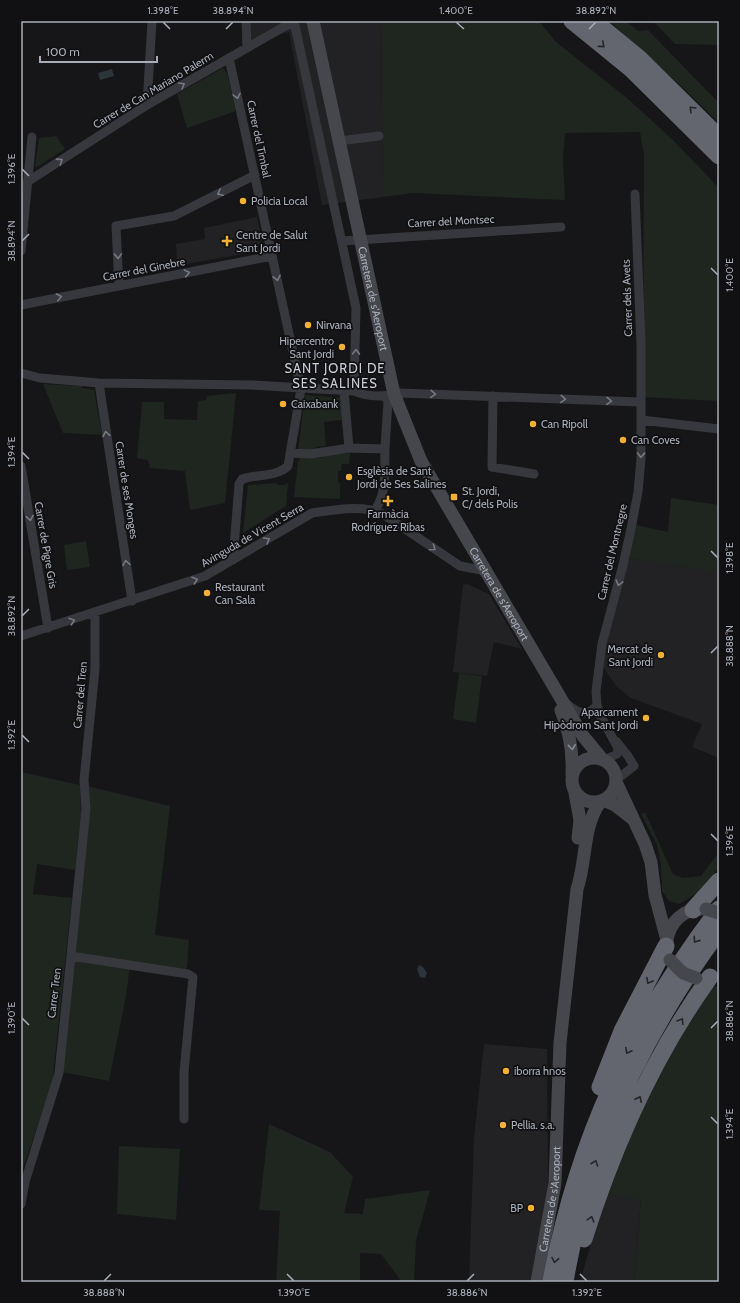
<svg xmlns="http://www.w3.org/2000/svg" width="740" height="1303" viewBox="0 0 740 1303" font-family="Cabin,sans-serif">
  <rect width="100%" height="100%" fill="#161618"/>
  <path fill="#222225" d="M242 21H381L383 197 322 205 289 32 242 43Z
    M257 217 263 247 259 248 260 251 186 264 185 262 177 264 176 244 205 239 204 228Z
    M628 558 719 572V758L692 747 702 724 631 698 617 687 601 664Z
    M467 584 489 594 522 649 494 642 487 676 453 672 463 585Z
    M484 1044 547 1049 548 1186 534 1282H469L474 1138Z
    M605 1194 641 1199 634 1282H580Z"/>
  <path fill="#1e261f" d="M381 21H539L556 42 627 98 674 141 719 188V401L643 397 644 155 640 132 565 133 563 158 565 200 413 193 383 197Z
    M609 21H626L638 31 648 30 719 103V123L681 86Z
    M653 21H719V45L675 44Z
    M223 68 227 73 236 111 187 128 177 94Z
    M56 136 65 149 37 167 35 166 39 138Z
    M43 384 82 386V388L94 390 102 435 63 433Z
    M236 393 225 503 190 510 185 471 150 468 148 460 137 458 142 402H164V419L197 420 198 401 206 400 207 396Z
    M305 395 342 398 346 430H343L342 420 324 422 326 446 316 447 315 451H298Z
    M350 453 349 464H342L341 471H338V483H340V499L294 497 298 462 300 458H321L329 454Z
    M277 483V485H284L288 483 286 506 243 533 248 485Z
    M671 498 719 505V573L628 558 636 525 668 532Z
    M86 541 90 567 67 570 64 545Z
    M459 673 482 676 476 723 453 719Z
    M21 772 80 785 81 814 75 870 37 864 33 894 72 898 52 1085 21 1174Z
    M87 786 170 806 155 935 189 940 187 967 185 971 76 953Z
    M645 812 673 874 683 878 701 876 719 852V867L702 890 679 904 669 901 662 891 661 864 657 845 641 814Z
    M74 960 130 966 126 996 109 1081 62 1072Z
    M715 986 719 988V1282H634L641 1200 605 1194 656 1077 707 993Z
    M269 1124 330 1152 353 1177 344 1213 363 1214 365 1199 430 1190 416 1241 414 1281 402 1282 381 1254 360 1253V1282H276L280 1211 259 1210Z
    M119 1146 180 1149 176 1220 117 1214Z"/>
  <path fill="#2c353c" d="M112 69 114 76 100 80 98 73Z
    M419 965 423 967 427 973 425 978 420 977 417 969Z"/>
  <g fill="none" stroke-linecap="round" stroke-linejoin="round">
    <path stroke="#37383d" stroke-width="9" d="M246 21 247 48
      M294 21 356 308 354 391
      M229 58 301 389 288 466C277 477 257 474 242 479L239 484 233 560
      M147 105 152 21
      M339 141 379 136
      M27 182 147 105 294 21
      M342 241 561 227
      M21 251 32 137
      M119 286 116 226 174 216 255 175
      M21 305 272 256
      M21 373 40 378 99 383 252 385 354 391C369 398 384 397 400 393L640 402
      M99 383 132 601
      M344 391 349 448
      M493 396 492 467 534 474
      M641 420 719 429
      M290 453 311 454 349 448 385 449
      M21 466 48 628
      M375 510C388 491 384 470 385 448 386 432 387 417 388 401L384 396
      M21 636 205 576 312 513C334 510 362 504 383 514L460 566 486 571
      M567 704C578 713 587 718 597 705
      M616 741 628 756 634 766 616 780
      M604 760 617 754 618 748 601 717 597 705 596 691 602 644 623 565 631 529 638 492 641 459V344L635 194
      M71 956 188 974 193 977 184 1072V1119
      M21 1204 25 1182 59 1073 86 809 84 780 95 669V613"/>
    <g stroke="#45474d" stroke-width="13">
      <path id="s1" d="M313 21 394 394 421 461 583 736 602 759"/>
      <path d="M561 710C570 732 573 751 572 774"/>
      <circle cx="594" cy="780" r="22"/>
      <path d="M616 782 645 844 651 862 655 895 667 940"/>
      <path d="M575 793 580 820 578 838"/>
      <path d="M603 800 615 805 633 819"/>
      <path d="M667 940C670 922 683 909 702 909"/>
      <path id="s2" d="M537 1282 555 1183 560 1043 577 889C587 860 582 828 600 802"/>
    </g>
    <path stroke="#63666e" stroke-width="17" d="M572 21 631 69 719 156
      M594 21 639 58 719 137
      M693 910 719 881
      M600 1087 622 1031 666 946
      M584 1239C613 1147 653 1056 710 977
      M551 1282C577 1140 632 1023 719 909
      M565 1282C586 1153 642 1035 719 931"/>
    <path stroke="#45474d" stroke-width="13" d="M706 909 719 913
      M670 960 683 973 696 978"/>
  </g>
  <defs><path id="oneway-chevron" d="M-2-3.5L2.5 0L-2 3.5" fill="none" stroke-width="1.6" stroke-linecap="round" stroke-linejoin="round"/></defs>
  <g stroke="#26262a">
    <use href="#oneway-chevron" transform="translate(602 45) rotate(40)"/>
    <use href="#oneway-chevron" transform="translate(692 109) rotate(-135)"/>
    <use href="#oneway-chevron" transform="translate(696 940) rotate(125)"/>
    <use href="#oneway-chevron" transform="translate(649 981) rotate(119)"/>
    <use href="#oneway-chevron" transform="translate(681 1021) rotate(-59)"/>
    <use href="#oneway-chevron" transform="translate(628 1051) rotate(117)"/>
    <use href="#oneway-chevron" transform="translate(639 1099) rotate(-65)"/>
    <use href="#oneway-chevron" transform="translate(595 1163) rotate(-71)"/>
    <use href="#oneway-chevron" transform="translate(591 1219) rotate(-73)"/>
    <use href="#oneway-chevron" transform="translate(555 1260) rotate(101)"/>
  </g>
  <g stroke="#757881">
    <use href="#oneway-chevron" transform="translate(182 85) rotate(-30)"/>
    <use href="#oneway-chevron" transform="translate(237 96) rotate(78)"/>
    <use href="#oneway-chevron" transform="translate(60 161) rotate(-33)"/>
    <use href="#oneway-chevron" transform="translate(220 193) rotate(153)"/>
    <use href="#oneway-chevron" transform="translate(118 256) rotate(88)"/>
    <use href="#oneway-chevron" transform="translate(187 273) rotate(-11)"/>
    <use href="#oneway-chevron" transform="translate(277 278) rotate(78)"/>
    <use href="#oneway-chevron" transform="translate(59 297) rotate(-11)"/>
    <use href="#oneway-chevron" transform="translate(356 352) rotate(-89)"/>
    <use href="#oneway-chevron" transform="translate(433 394) rotate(2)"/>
    <use href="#oneway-chevron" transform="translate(563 399) rotate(2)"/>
    <use href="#oneway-chevron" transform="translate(609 401) rotate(2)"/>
    <use href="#oneway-chevron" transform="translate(106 434) rotate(-99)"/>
    <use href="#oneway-chevron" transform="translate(641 455) rotate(92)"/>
    <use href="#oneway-chevron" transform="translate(30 518) rotate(80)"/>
    <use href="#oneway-chevron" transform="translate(267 540) rotate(-31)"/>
    <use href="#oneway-chevron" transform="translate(433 548) rotate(35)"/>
    <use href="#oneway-chevron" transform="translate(126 563) rotate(-99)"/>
    <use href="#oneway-chevron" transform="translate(195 580) rotate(-19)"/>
    <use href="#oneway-chevron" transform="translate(619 583) rotate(105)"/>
    <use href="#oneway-chevron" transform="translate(72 621) rotate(-18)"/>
  </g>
  <use stroke="#858993" href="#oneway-chevron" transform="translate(572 747) rotate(84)"/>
  <path fill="none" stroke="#a8adb8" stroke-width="1.5" d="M163 22 170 29M456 22 464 29M226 29 233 22M589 29 596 22M22 169 29 176M22 241 29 234M711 268 718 275M22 452 29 459M711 551 718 558M22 616 29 609M711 653 718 646M22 735 29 742M711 834 718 841M22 1018 29 1025M711 1028 718 1021M711 1117 718 1124M287 1274 294 1281M580 1274 587 1281M104 1281 111 1274M467 1281 474 1274"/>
  <g fill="#f2b134" stroke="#111113" stroke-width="1.5">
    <circle cx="243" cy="201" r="4"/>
    <path d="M225 235h4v4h4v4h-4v4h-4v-4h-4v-4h4z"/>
    <circle cx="308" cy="325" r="4"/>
    <circle cx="342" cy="347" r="4"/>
    <circle cx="283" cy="404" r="4"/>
    <circle cx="533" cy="424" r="4"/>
    <circle cx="623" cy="440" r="4"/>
    <circle cx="349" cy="477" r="4"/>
    <rect x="450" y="493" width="8" height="8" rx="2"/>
    <path d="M386 495h4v4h4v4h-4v4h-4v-4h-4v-4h4z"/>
    <circle cx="207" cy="593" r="4"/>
    <circle cx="661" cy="655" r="4"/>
    <circle cx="646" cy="718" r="4"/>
    <circle cx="506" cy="1071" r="4"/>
    <circle cx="503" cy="1125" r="4"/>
    <circle cx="531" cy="1208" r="4"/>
  </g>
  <g text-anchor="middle" stroke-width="3.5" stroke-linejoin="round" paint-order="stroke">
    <g font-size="11" fill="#a8adb8" stroke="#111113">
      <text transform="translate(153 90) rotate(-31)" y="4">Carrer de Can Mariano Palerm</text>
      <text transform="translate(259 139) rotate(78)" y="4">Carrer del Timbal</text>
      <text transform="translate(451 221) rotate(-3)" y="4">Carrer del Montsec</text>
      <text transform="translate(144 269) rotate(-11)" y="4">Carrer del Ginebre</text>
      <text transform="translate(627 298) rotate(-92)" y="4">Carrer dels Avets</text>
      <text dy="4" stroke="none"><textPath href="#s1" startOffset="284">Carretera de s'Aeroport</textPath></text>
      <text transform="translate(127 490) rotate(81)" y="4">Carrer de ses Monges</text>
      <text transform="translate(252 535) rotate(-30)" y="4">Avinguda de Vicent Serra</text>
      <text transform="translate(46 545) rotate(80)" y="4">Carrer de Pigre Gris</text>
      <text transform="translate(612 552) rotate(-77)" y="4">Carrer del Montnegre</text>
      <text dy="4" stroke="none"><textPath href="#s1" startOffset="608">Carretera de s'Aeroport</textPath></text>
      <text transform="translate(80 695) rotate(-85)" y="4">Carrer del Tren</text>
      <text transform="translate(54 993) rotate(-83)" y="4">Carrer Tren</text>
      <text dy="4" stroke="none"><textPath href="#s2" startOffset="84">Carretera de s'Aeroport</textPath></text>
    </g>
    <g font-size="11" fill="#a8adb8" stroke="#111113" text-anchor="start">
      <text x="251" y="205">Policia Local</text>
      <text x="236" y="239">Centre de Salut<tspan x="236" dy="13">Sant Jordi</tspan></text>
      <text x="316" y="329">Nirvana</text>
      <text x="334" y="345" text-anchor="end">Hipercentro<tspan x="334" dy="13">Sant Jordi</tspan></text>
      <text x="291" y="408">Caixabank</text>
      <text x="541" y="428">Can Ripoll</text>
      <text x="631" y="444">Can Coves</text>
      <text x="357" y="475">Esglèsia de Sant<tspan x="357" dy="13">Jordi de Ses Salines</tspan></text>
      <text x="462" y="495">St. Jordi,<tspan x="462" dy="13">C/ dels Polis</tspan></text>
      <text x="388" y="518" text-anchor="middle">Farmàcia<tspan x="388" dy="13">Rodríguez Ribas</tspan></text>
      <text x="215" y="591">Restaurant<tspan x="215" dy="13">Can Sala</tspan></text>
      <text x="653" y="653" text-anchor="end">Mercat de<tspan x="653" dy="13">Sant Jordi</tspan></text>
      <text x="638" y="716" text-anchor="end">Aparcament<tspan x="638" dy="13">Hipòdrom Sant Jordi</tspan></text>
      <text x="514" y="1075">iborra hnos</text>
      <text x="511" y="1129">Pellia. s.a.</text>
      <text x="523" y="1212" text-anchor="end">BP</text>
    </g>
    <g font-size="13" letter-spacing="1" fill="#c9ccd4" stroke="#111113">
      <text x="335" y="373">SANT JORDI DE<tspan x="335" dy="15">SES SALINES</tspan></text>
    </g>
  </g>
  <rect width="740" height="1303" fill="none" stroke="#111113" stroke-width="44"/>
  <path d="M40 56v6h117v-6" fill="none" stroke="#a8adb8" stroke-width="2"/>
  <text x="46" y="56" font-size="12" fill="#a8adb8" stroke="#111113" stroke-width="3" paint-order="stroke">100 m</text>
  <rect x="22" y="22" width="696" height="1259" fill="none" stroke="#a8adb8" stroke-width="1.5"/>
  <g font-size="10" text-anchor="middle" fill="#a8adb8">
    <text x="163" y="14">1.398°E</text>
    <text x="233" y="14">38.894°N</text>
    <text x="456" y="14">1.400°E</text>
    <text x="596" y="14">38.892°N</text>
    <text transform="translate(11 169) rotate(-90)" y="4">1.396°E</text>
    <text transform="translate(11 241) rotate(-90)" y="4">38.894°N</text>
    <text transform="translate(729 275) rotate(-90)" y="4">1.400°E</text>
    <text transform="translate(11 452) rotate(-90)" y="4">1.394°E</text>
    <text transform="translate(729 558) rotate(-90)" y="4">1.398°E</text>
    <text transform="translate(11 616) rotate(-90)" y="4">38.892°N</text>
    <text transform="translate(729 646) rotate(-90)" y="4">38.888°N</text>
    <text transform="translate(11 735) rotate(-90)" y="4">1.392°E</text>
    <text transform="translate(729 841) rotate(-90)" y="4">1.396°E</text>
    <text transform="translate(11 1018) rotate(-90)" y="4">1.390°E</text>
    <text transform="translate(729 1021) rotate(-90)" y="4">38.886°N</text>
    <text transform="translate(729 1124) rotate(-90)" y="4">1.394°E</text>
    <text x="104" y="1296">38.888°N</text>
    <text x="294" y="1296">1.390°E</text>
    <text x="467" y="1296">38.886°N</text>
    <text x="587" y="1296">1.392°E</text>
  </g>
</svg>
